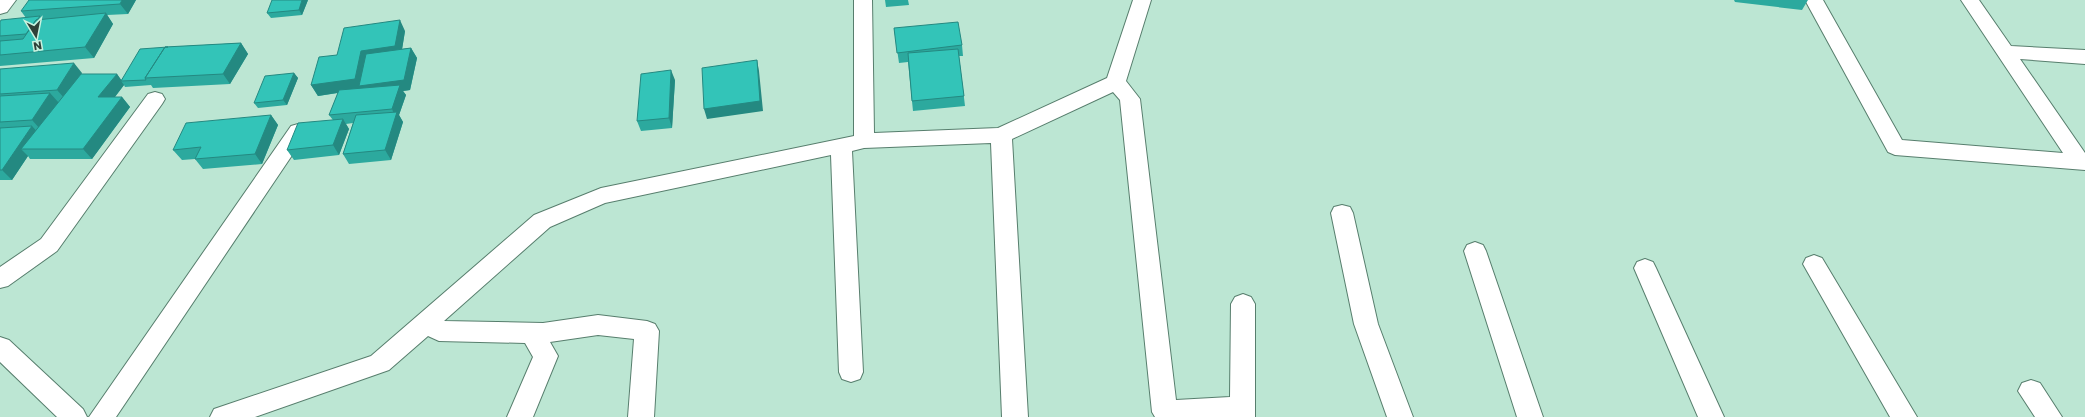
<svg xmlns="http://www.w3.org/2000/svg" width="2085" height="417" viewBox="0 0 2085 417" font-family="Poppins,sans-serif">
  <rect width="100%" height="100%" fill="#bce6d3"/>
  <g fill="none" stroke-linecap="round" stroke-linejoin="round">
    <defs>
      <path id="street" d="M0 0H16L7 12 0 14Z
        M854 0H872L874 133 998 128 1107 78 1133 0H1151L1126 81 1140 99 1176 400 1230 397 1231 304 1235 297 1243 294 1251 297 1255 304V417H1155L1152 412 1120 100 1113 92 1012 139 1028 417H1002L991 143 864 148 852 151 863 372 860 379 851 382 842 379 839 372 831 155 605 203 550 227 444 321 543 323 598 315 647 321 655 324 659 331 654 417H628L634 339 598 335 550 342 558 356 533 417H507L533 357 525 343 439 341 428 336 389 370 255 417H210L214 409 371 356 534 215 601 188 854 136Z
        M1805 0H1823L1902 140 2063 153 1961 0H1979L2011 46 2085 50V64L2020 59 2085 153V170L1895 155 1888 152Z
        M155 92 162 94 165 99 162 104 57 251 8 286 0 288V267L41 239 148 94Z
        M298 124 305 126 308 131 305 136 116 417H89L291 126Z
        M1342 205 1350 207 1353 213 1378 324 1413 417H1387L1354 324 1331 213 1334 207Z
        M1475 242 1483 245 1486 251 1543 417H1517L1464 251 1467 245Z
        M1814 255 1822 258 1917 417H1890L1803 264 1806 258Z
        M1645 259 1653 262 1656 268 1724 417H1698L1634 268 1637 262Z
        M0 337 9 340 83 409 87 417H57L0 362Z
        M2031 380 2040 383 2062 417H2035L2018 391 2022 383Z"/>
    </defs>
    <use href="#street" stroke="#577e6d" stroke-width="2"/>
    <use href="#street" fill="#fff" fill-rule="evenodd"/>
  </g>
  <path fill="#2ca99e" d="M136 0 128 14 107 15 113 24 94 58 0 66V22L26 18 21 11Z
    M308 0 302 15 271 18 267 13Z
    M885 0H908L909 5 886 7Z
    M1734 0H1808L1802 10 1735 2Z
    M894 28 962 45 963 56H959L965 106 913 111 908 62 899 63Z
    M405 31 402 49 411 48 417 58 410 90 403 91 406 95 399 115 403 122 391 160 349 164 343 154 353 123 346 124 349 129 339 155 294 160 287 150 333 120 329 115 338 93 318 96 311 85 337 55Z
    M241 43 248 54 230 84 153 88 151 85 125 87 124 85 115 97H122L130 107 92 159H30L28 156 12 180H0V69L82 73 81 74H117L121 80 168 47Z
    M294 73 298 78 287 105 258 108 254 103Z
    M675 80 672 128 641 131 637 121Z
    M271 115 278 125 262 164 203 169 195 159 182 160 173 150Z"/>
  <path fill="#248981" d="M122 0H136L128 14 120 4Z
    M302 0H308L302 15 299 10Z
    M106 13 113 24 94 58 85 47Z
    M400 20 405 31 401 56 411 48 417 58 410 90 403 91 406 95 399 115 403 122 391 160 385 150 395 116 392 109 361 89 318 96 311 85 361 51Z
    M241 43 248 54 230 84 223 74Z
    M757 60 759 71 763 111 707 119 704 109Z
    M74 63 82 73 66 100 57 90Z
    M671 70 675 80 672 128 669 118Z
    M294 73 298 78 287 105 283 100Z
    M117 74 122 81H121L124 85 107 107 98 97Z
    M50 93 59 103 41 130 32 120Z
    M122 97 130 107 92 159 83 149Z
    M271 115 278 125 262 164 255 154Z
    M343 119 349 129 339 155 333 145Z
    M32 126 41 136 21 149 28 156 12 180 2 170Z"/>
  <path fill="#33c4b8" stroke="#248981" d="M29 0H122L120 4 21 11Z
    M272 0H302L299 10 267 13Z
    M106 13 85 47 0 55V41L23 39 36 20Z
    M40 16 38 19 36 20 26 34 0 36V22L1 20Z
    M400 20 395 46 361 51 355 79 311 85 319 57 337 55 344 28Z
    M958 22 962 45 897 53 894 28Z
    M241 43 223 74 145 78 165 47Z
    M165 47 145 78 146 80 121 81 140 49 168 47Z
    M411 48 404 80 359 86 366 54Z
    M958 49 964 96 912 101 908 53Z
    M757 60 760 101 704 109 702 68Z
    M74 63 57 90 0 94V69Z
    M671 70 669 118 637 121 641 74Z
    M294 73 283 100 254 103 265 76Z
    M81 74H117L98 97H122L83 149H21Z
    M400 85 392 109 329 115 339 90Z
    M50 93 32 120 0 122V96Z
    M397 112 385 150 343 154 356 115Z
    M271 115 255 154 195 159 201 147 173 150 186 123Z
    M343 119 333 145 287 150 298 123Z
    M32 126 2 170H0V128Z"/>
  <g transform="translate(36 36) rotate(170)" stroke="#c9f3e0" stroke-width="3" paint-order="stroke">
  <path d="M0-3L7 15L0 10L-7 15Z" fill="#2f4038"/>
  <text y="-6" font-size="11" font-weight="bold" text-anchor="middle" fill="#2f4038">N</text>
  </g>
</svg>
